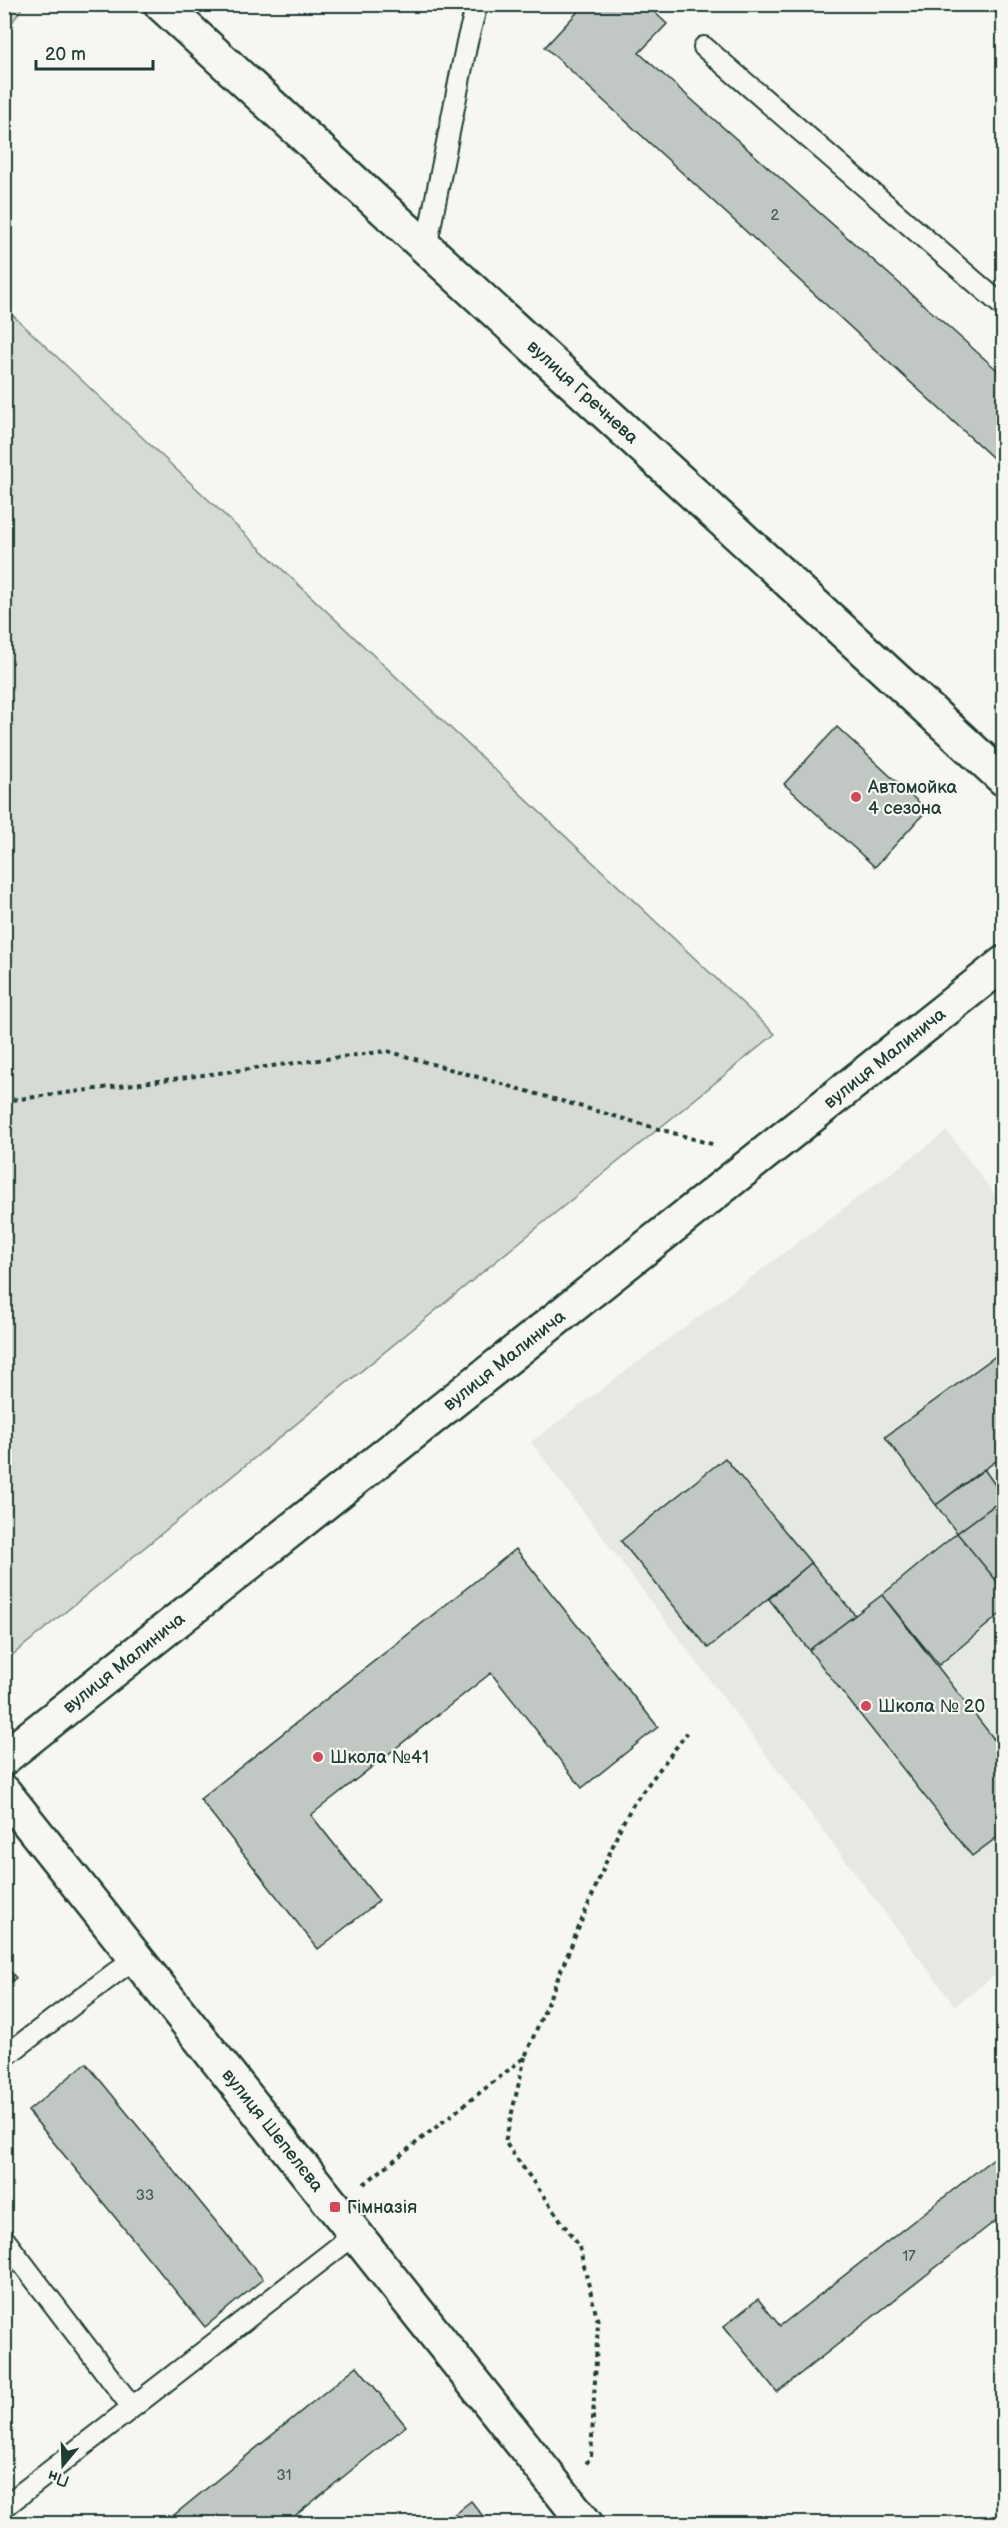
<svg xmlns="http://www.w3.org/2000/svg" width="1008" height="2528" viewBox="0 0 1008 2528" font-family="'Balsamiq Sans',sans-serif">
  <rect width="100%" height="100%" fill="#f6f6f2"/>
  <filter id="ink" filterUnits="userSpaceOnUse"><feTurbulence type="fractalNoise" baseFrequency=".0167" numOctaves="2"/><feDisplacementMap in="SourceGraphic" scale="12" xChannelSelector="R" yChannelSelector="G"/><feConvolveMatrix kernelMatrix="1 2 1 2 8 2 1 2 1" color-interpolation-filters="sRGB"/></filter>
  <g filter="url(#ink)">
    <path fill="#e6e8e4" d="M947 1131 1003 1206V1969L955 2006 531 1442Z"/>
    <path fill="#d6dbd6" stroke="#7a8c85" stroke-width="1.5" d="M5 4 24 5 5 33 4 5Z
      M4 307 775 1034 5 1661H4Z"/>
    <path fill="#c1c8c3" stroke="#1f3d34" stroke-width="1.5" d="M585 4H646L667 24 639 53 1004 376V468L545 47Z
      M837 727 927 810 875 867 784 784Z
      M1004 1350V1455L936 1505 885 1437Z
      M725 1458 811 1563 708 1648 621 1541Z
      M984 1469 1004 1498 957 1533 936 1505Z
      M1004 1498V1590L957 1533Z
      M957 1533 1004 1590V1611L939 1665 882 1595Z
      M516 1549 658 1727 582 1788 491 1673 311 1815 379 1901 318 1949 200 1799Z
      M811 1563 855 1615 809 1650 769 1599Z
      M882 1595 1004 1752V1832L972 1856 809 1650Z
      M1004 1731V1752L993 1739Z
      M4 1964 16 1978 4 1987Z
      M86 2063 263 2279 205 2327 28 2111Z
      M1004 2150V2214L777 2392 724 2326 758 2299 780 2326Z
      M357 2366 406 2426 285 2524H163Z
      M471 2501 489 2524H442Z"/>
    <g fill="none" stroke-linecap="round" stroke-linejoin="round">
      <defs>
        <path id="service" d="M704 47 1004 307
          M426 248 467 42 477 4
          M4 2057 136 1957
          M4 2239 132 2407
          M4 2507 354 2235"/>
        <g id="minor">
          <path id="s1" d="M161 4 1004 779"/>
        </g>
        <g id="tertiary">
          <path id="s2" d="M4 1758 1004 963"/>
          <path id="s3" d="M4 1792 586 2524"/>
        </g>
      </defs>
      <use href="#service" stroke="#1f3d34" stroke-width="24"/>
      <use href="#minor" stroke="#1f3d34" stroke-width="38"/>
      <use href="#tertiary" stroke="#1f3d34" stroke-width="38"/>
      <path stroke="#1f3d34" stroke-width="4" stroke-dasharray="4.5 4.5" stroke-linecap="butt" d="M4 1101 387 1051 715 1145
        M525 2057 505 2142 579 2246 598 2322 591 2457 585 2465
        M364 2184 525 2057 621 1826 634 1803 687 1733"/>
      <use href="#service" stroke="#f6f6f2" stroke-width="20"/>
      <use href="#minor" stroke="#f6f6f2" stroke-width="33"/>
      <use href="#tertiary" stroke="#f6f6f2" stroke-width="33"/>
    </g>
  </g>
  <g fill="#d1495b" stroke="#f6f6f2" stroke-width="2">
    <circle cx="856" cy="797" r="6"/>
    <circle cx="866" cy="1706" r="6"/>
    <circle cx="318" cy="1757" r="6"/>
    <rect x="329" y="2201" width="12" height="12" rx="3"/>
  </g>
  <g text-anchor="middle" stroke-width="4.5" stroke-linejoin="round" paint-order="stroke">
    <g font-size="15" fill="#486058">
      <text x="775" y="220">2</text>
      <text x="145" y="2200">33</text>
      <text x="909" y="2261">17</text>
      <text x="284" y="2480">31</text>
    </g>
    <g font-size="18" fill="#1f3d34" stroke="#f6f6f2">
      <text dy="6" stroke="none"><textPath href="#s1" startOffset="573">вулиця Гречнева</textPath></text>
      <text dy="6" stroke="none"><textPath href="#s2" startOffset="1125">вулиця Малинича</textPath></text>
      <text dy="6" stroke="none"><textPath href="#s2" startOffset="639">вулиця Малинича</textPath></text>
      <text dy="6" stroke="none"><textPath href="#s2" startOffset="153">вулиця Малинича</textPath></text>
      <text dy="6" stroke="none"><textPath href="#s3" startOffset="432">вулиця Шепелєва</textPath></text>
    </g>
    <g font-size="18" fill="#1f3d34" stroke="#f6f6f2" text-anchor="start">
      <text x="868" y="793">Автомойка<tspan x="868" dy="21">4 сезона</tspan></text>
      <text x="878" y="1712">Школа № 20</text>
      <text x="330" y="1763">Школа №41</text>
      <text x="347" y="2213">Гімназія</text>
    </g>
  </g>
  <rect width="1008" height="2528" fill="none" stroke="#f6f6f2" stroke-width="24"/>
  <rect x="12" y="12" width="984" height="2504" fill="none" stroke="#1f3d34" stroke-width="2" filter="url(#ink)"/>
  <g transform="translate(63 2465) rotate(199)" stroke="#f6f6f2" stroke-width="4.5" paint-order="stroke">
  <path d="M0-4.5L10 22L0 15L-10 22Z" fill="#1f3d34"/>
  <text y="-9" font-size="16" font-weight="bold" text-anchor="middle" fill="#1f3d34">Пн</text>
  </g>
  <path d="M36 60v9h117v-9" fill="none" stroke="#1f3d34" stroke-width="3"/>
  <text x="45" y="60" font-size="18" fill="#1f3d34" stroke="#f6f6f2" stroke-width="4.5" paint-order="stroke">20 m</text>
</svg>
